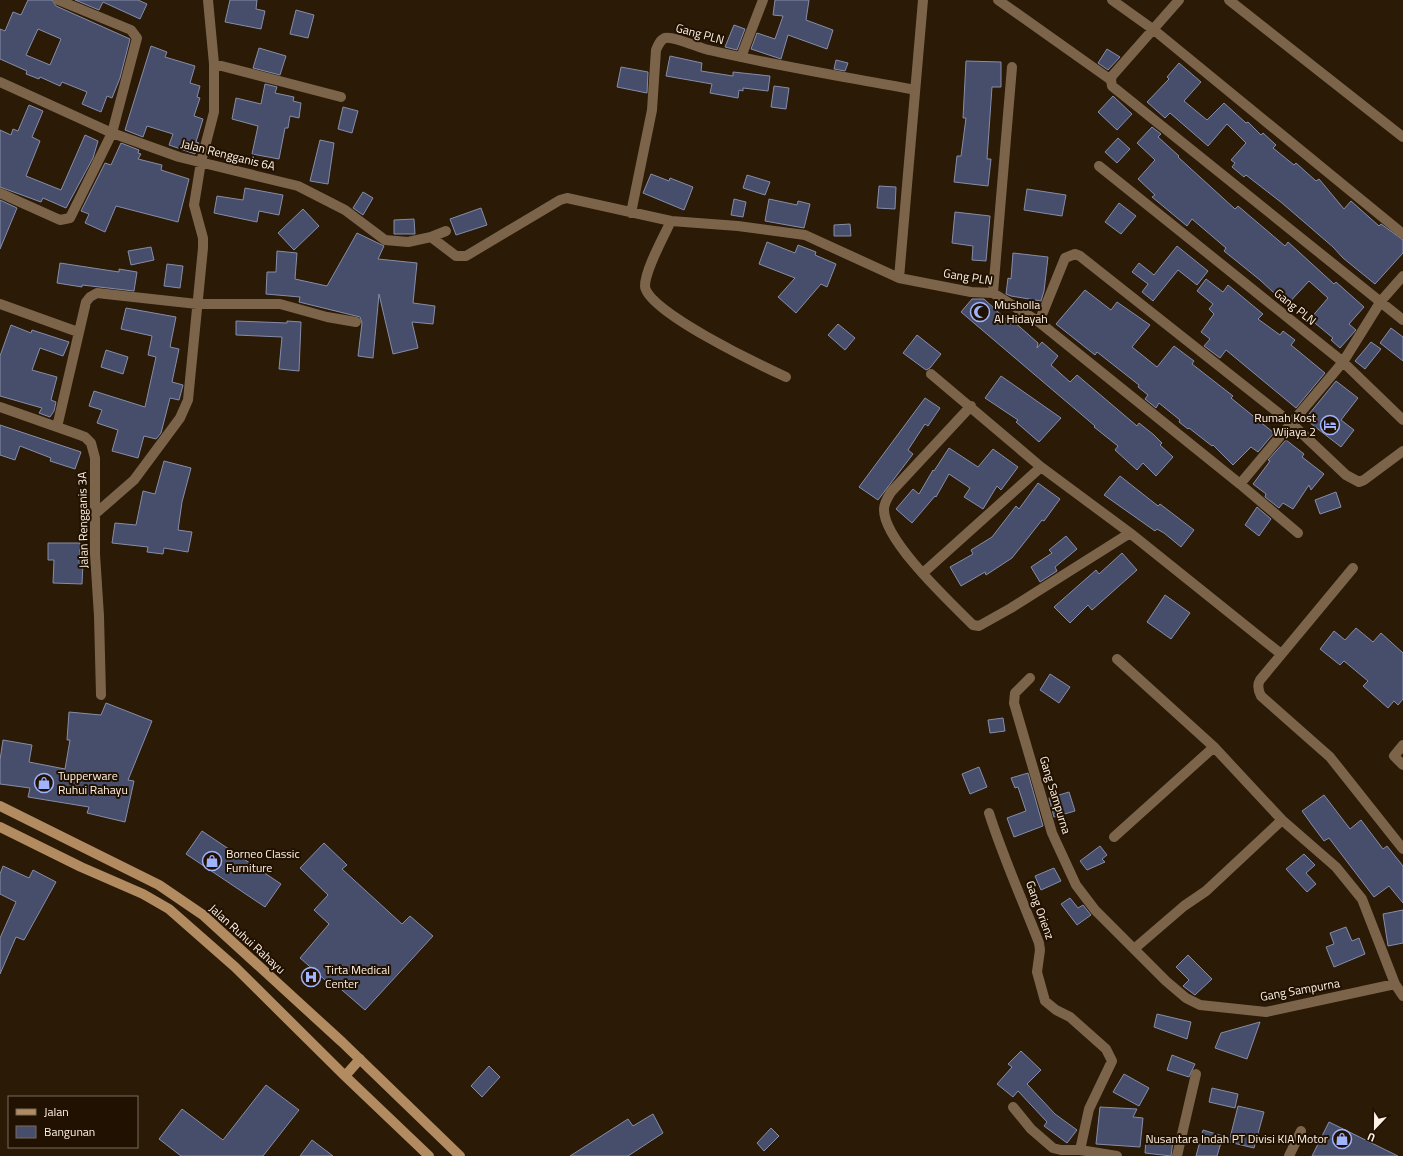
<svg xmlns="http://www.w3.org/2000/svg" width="1403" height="1156" viewBox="0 0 1403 1156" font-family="'Titillium Web',sans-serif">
  <rect width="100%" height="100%" fill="#2b1a06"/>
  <path fill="#464e6c" stroke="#868da8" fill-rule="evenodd" d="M28 0H52L56 6 130 39 120 78 112 98 107 96 101 112 82 104 87 92 62 82 60 86 40 77 39 79 26 74 27 71 0 59V29L5 31 13 12 21 15ZM38 29 61 39 50 65 26 55Z
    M75 0H138L147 4 140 19 103 2 99 10Z
    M230 0H257L256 9 265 11 261 29 225 22Z
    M775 0H809L806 20 833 30 827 49 788 35 781 59 751 49 757 33 775 39 783 16 773 15Z
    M296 10 314 15 308 38 290 34Z
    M734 25 745 29 737 50 725 47Z
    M151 46 167 52 165 57 195 66 190 83 200 86 197 97 200 98 194 116 203 119 196 142 199 143 195 154 169 145 173 134 147 126 143 137 125 130Z
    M259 48 286 56 280 75 253 68Z
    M1107 49 1120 57 1108 70 1098 63Z
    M670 56 702 63 701 71 733 76V72L770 76 768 91 743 88V91L739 90 738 98 710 93 712 84 666 76Z
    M836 60 848 63 845 71 834 69Z
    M966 61 1001 62V87H992L987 159H991L988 186 954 182 957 156H961L966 118H963Z
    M1179 63 1201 82 1184 101 1207 120 1224 103 1246 123 1248 122 1261 135 1263 133 1276 145 1273 148 1294 165 1296 163 1316 181 1319 179 1344 209 1351 201 1379 226 1381 224 1403 240V253L1375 284 1343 258 1333 247 1282 203 1246 175 1244 177 1232 167 1235 163 1231 160 1246 143 1227 124 1208 146 1170 113 1165 118 1147 102 1169 79 1167 77Z
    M621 67 648 72 647 93 617 87Z
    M265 84 277 87 275 93 294 97 293 101 301 103 299 118 290 116 288 128H285L279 159 252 154 258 126 232 119 236 98 261 104Z
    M774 86 789 88 786 109 771 107Z
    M1113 96 1132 114 1117 130 1098 112Z
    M29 105 43 111 32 137 40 141 26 176 61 190 85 135 98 141 93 158 66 208 43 198 41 202 0 187V130L11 135 13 129 18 131Z
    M343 107 358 111 352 133 338 129Z
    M1152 127 1161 134 1158 137 1179 156 1178 157 1235 209 1238 206 1285 246 1288 242 1334 284 1336 282 1364 307 1349 324 1356 330 1340 348 1331 340 1333 338 1310 319 1328 298 1309 281 1287 305 1260 280 1224 251 1226 248 1192 219 1187 226 1152 197 1155 195 1138 179 1155 160 1137 143Z
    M1118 138 1130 149 1117 163 1105 152Z
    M320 140 334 143 328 184 310 181Z
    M121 143 139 150 138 153 141 154 138 159 162 165 161 170 189 179 178 222 116 206 105 232 85 223 89 214 81 211 105 163 111 165Z
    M651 174 669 181 670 178 693 187 684 210 643 193Z
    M747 175 770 182 765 195 743 188Z
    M879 186 896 187 895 209 877 208Z
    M245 188 283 195 279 215 259 211 257 222 214 213 217 196 243 200Z
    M1027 189 1066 195 1062 216 1024 210Z
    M363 192 373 198 363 215 353 208Z
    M734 199 746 202 743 217 731 215Z
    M769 199 797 205 798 201 810 204 804 228 765 221Z
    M0 200 17 208 0 249Z
    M1119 203 1136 216 1121 234 1105 222Z
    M481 208 487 225 456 235 450 219Z
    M303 209 319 226 294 250 278 233Z
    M955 212 990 216 986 261 972 260 973 246 952 243Z
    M414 219 415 234H394V220Z
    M850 224 851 236H834V225Z
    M357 233 384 246 378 259 417 263 413 303 435 306 433 324 412 322 418 348 393 354 379 294 373 358 358 356 362 323 360 317 299 302 300 297 266 294 267 272H276L277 251 297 253 295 279 327 286Z
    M767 242 795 253 798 245 816 252 815 255 836 264 827 287 821 284 796 313 778 297 795 278 759 264Z
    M1177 246 1208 271 1197 285 1178 270 1153 301 1142 292 1148 284 1132 272 1139 263 1154 275Z
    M151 247 154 260 131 265 128 251Z
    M1013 253 1048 257 1044 291 1041 301 1011 296 1006 294 1008 278 1011 279Z
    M60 263 119 272V269L137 272 134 291 82 285V287L57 283Z
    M167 264 183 266 180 288 164 286Z
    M1206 279 1223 292 1228 285 1263 314 1258 319 1280 335 1283 331 1295 340 1291 345 1325 373 1296 408 1226 350 1220 358 1204 346 1210 339 1201 332 1214 314 1209 309 1213 304 1197 291Z
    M1085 290 1111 310 1117 302 1150 325 1132 347 1157 367 1174 346 1194 361 1192 364 1233 396 1231 398 1274 433 1258 452 1251 447 1233 465 1213 445 1212 446 1189 428 1188 429 1179 422 1180 420 1159 403 1156 408 1145 399 1148 395 1138 387 1139 385 1097 352 1095 355 1056 324Z
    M972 299H984L1009 322 1012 320 1038 343 1037 348 1042 342 1058 356 1051 365 1070 382 1077 375 1137 426 1139 423 1154 435 1162 443 1160 445 1173 457 1156 476 1143 463 1137 470 1115 450 1118 446 1094 427 1095 426 961 312Z
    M126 308 176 317 170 347 179 349 172 382 183 385 179 400 170 398 161 433 156 439 144 436 138 458 112 451 118 430 97 423 102 410 89 406 94 391 145 407 156 357 148 355 152 336 121 329Z
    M236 321 287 323V321L301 322 299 371 279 369 282 337 236 335Z
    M838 324 855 338 845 350 828 335Z
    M11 325 31 333 32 330 69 342 63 356 40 348 32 370 57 377 51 400 56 402 54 411 50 417 39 413 42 408 0 396V356Z
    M1391 328 1403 337V361L1380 343Z
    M917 335 941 354 930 368 926 370 903 353Z
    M1371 342 1381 349 1365 369 1355 361Z
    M106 350 128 357 123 374 101 367Z
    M1001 376 1061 418 1039 442 1016 422 1018 420 985 398Z
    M1336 381 1358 398 1341 420 1354 430 1341 447 1305 419Z
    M925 398 940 408 928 426 925 424 908 450 913 454 878 500 859 487Z
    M0 425 81 452 75 469 50 461 51 458 20 446 15 460 0 455Z
    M1286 440 1304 454 1302 457 1324 474 1311 490 1309 485 1293 509 1283 503 1279 508 1265 497 1266 494 1253 484 1270 461 1268 460Z
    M949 448 978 467 993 449 1018 467 1001 490 997 486 983 509 964 497 970 488 949 474 936 497 935 496 912 523 896 509 913 489 919 494 933 470 934 471Z
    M164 461 191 468 182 502 178 530 192 532 188 552 164 548 163 554 147 552 148 547 112 543 115 523 136 525 143 491 155 494Z
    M1120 476 1158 506 1160 504 1194 530 1181 547 1164 533 1157 529 1155 531 1104 495Z
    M1038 483 1060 499 1044 521 1042 520 1012 558 986 575 985 572 961 586 950 567 973 554 971 550 992 537 1016 506 1019 509Z
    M1336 492 1341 507 1320 514 1315 500Z
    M1257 507 1271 519 1259 536 1245 525Z
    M1066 536 1077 549 1055 567 1057 571 1040 582 1031 567 1052 553 1049 550Z
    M48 543H80L79 563H83L82 584 53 583 54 560H48Z
    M1122 553 1137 570 1092 610 1088 605 1070 623 1054 607 1096 570 1099 574Z
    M1165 595 1190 613 1171 639 1147 622Z
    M1356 628 1373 642 1381 633 1403 653V699L1398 705 1394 701 1388 708 1363 686 1368 681 1344 661 1340 665 1320 649 1334 631 1345 640Z
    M1050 674 1070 687 1059 703 1040 690Z
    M106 703 152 721 128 780 134 781 125 822 87 813 89 807 28 797 30 788 0 784V760L3 740 32 745 29 762 65 769 70 740H67L69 712 101 715Z
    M1003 718 1005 731 990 733 988 720Z
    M979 767 987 787 970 794 962 774Z
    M1028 773 1043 826 1014 837 1007 818 1026 811 1018 787 1015 788 1011 778Z
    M1069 792 1075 811 1054 817 1049 798Z
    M1324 795 1350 829 1361 820 1383 849 1387 846 1403 866V903L1389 886 1374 897 1329 838 1324 841 1312 825 1302 811Z
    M202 831 281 884 265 907 186 854Z
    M324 843 347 865 342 869 402 924 410 916 433 936 365 1010 335 984 333 987 300 958 329 924 314 910 328 895 300 868Z
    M1100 846 1107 855 1102 859 1105 862 1087 870 1080 861Z
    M1304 854 1315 865 1306 873 1316 884 1307 892 1286 869Z
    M3 866 29 878 33 870 56 882 24 940 16 937 0 974V938L16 902 0 894V874Z
    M1054 868 1061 881 1041 890 1035 876Z
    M1070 898 1078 908 1083 905 1091 915 1077 925 1061 904Z
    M1403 910V943L1388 946 1383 914Z
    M1346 927 1352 941 1359 938 1365 954 1334 967 1326 947 1334 944 1330 933Z
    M1188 955 1212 979 1195 995 1183 986 1189 980 1176 967Z
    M1157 1014 1191 1022 1187 1039 1154 1027Z
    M1260 1022 1247 1059 1215 1048 1221 1033Z
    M1021 1051 1041 1070 1027 1084 1055 1114 1077 1130 1067 1143 1044 1126 1047 1122 1018 1091 1013 1097 997 1084 1012 1067 1008 1064Z
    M1172 1055 1195 1064 1189 1077 1167 1070Z
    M489 1066 500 1077 482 1097 471 1086Z
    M1124 1074 1149 1088 1139 1106 1113 1092Z
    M266 1085 299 1110 263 1156H181L159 1139 182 1109 223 1140Z
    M1212 1088 1238 1094 1235 1108 1209 1102Z
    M1238 1106 1264 1112 1254 1148 1229 1142Z
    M1100 1107 1137 1109 1133 1117 1143 1118 1140 1147 1096 1144Z
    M653 1114 663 1133 628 1156H570L628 1119 633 1126Z
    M1329 1122 1398 1156H1312Z
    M771 1128 779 1136 764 1151 757 1143Z
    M1203 1130 1223 1136 1217 1156H1196Z
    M1146 1138 1173 1141 1171 1156 1145 1153Z
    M312 1140 333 1156H300Z"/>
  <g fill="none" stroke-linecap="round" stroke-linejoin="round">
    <path stroke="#7c644a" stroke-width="10" d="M923 0 899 278 971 292 993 293 1039 322 1240 484 1343 362 1381 301 1403 276
      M998 0 1111 80
      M1112 0 1154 30 1403 234
      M1179 0 1112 76 1111 80 1112 86 1403 320
      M1229 0 1403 137
      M741 57 763 0
      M214 64 341 97
      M0 82 112 133 179 157 298 186 345 210 385 240 408 242 431 237 446 231
      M1099 166 1343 362 1403 420
      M0 193 60 220 70 218 112 133 137 38 131 30 58 0
      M631 213 652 110 656 50C658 45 660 40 665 38 674 36 699 48 709 50 777 66 846 77 915 90
      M671 221C664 236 645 270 645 286 646 311 762 366 786 377
      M431 237 456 256H466L560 200 567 198 671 221 738 226 805 235 899 278
      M993 293 1012 67
      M0 304 78 332
      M1039 322 1065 258 1075 254 1080 256 1291 423 1346 475 1359 482 1364 480 1403 451
      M931 374 1041 467 1130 533 1281 654
      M971 406 891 492C888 497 884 503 884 509 883 540 951 603 973 625L979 626 1011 608 1130 533
      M0 407 77 434 85 437 91 443 95 458V554L99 616 101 695
      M57 427 86 302 90 297 97 293 197 304H280L327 317 356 322
      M1240 484 1298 533
      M95 514 134 480 180 418 188 400 203 248V238L194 205 201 162 214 112V64L208 0
      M1353 568 1260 680C1257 685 1258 690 1261 696L1330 757 1403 849
      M923 573 1041 467
      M1117 659 1214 747
      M1030 678 1015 693 1014 703 1052 833 1076 885 1095 910 1166 981 1186 998 1200 1005 1266 1012 1395 984
      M1403 745 1394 756 1403 765
      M989 813C1003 857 1022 899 1039 943L1040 950 1037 972 1045 1001 1056 1010 1070 1017 1106 1049 1112 1061 1089 1109 1080 1150
      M1114 837 1214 747 1282 820 1336 867 1362 899 1395 984 1403 996
      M1134 949 1184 906 1206 891 1282 820
      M1013 1107 1031 1129 1053 1148 1061 1150H1080L1117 1156
      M1177 1156 1196 1074
      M1289 1156 1301 1131"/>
    <path stroke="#b38b61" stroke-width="10" d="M0 806 159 885 203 915 342 1042 460 1156
      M0 827 81 867 143 894 169 909 235 967 345 1076 429 1156
      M345 1076 360 1059"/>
  </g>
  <defs>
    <symbol id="mosque-ring" viewBox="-11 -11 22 22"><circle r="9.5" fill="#211101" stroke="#a0b3fd" stroke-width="1.5"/><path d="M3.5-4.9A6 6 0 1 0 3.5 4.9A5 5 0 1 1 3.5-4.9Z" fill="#a0b3fd"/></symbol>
    <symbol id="hotel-ring" viewBox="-11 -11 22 22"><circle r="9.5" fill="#211101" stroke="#a0b3fd" stroke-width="1.5"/><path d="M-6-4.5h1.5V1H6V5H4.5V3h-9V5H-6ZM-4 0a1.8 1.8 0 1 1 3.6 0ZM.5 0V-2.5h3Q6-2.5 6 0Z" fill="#a0b3fd"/></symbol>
    <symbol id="shop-ring" viewBox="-11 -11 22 22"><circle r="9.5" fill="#211101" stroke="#a0b3fd" stroke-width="1.5"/><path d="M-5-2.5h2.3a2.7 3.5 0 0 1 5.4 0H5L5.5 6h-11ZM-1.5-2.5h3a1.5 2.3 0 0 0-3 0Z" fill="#a0b3fd"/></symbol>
    <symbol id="hospital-ring" viewBox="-11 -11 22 22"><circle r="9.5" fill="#211101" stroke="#a0b3fd" stroke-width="1.5"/><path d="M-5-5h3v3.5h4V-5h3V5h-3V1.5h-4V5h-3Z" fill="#a0b3fd"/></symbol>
  </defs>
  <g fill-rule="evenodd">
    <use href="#mosque-ring" x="969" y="301" width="22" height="22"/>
    <use href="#hotel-ring" x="1319" y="414" width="22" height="22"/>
    <use href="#shop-ring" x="33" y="772" width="22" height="22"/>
    <use href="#shop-ring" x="201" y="850" width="22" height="22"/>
    <use href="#hospital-ring" x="300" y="966" width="22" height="22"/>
    <use href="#shop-ring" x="1331" y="1128" width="22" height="22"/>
  </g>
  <g text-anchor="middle" stroke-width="4" stroke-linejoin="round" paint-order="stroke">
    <g font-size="12" fill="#fef2e6" stroke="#211101">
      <text transform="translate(700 34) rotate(15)" y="4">Gang PLN</text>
      <text transform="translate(228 155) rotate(14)" y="4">Jalan Rengganis 6A</text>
      <text transform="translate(968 277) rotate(9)" y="4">Gang PLN</text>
      <text transform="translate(1295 307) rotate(39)" y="4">Gang PLN</text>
      <text transform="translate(83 520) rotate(-91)" y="4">Jalan Rengganis 3A</text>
      <text transform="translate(1055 795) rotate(73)" y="4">Gang Sampurna</text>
      <text transform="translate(1040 910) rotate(70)" y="4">Gang Orienz</text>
      <text transform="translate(247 939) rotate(42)" y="4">Jalan Ruhui Rahayu</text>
      <text transform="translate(1300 990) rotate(-10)" y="4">Gang Sampurna</text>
    </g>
    <g font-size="12" fill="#fef2e6" stroke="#211101" text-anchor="start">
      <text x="994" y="309">Musholla<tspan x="994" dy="14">Al Hidayah</tspan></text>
      <text x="1316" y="422" text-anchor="end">Rumah Kost<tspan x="1316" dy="14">Wijaya 2</tspan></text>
      <text x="58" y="780">Tupperware<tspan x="58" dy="14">Ruhui Rahayu</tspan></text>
      <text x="226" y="858">Borneo Classic<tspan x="226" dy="14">Furniture</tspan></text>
      <text x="325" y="974">Tirta Medical<tspan x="325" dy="14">Center</tspan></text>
      <text x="1328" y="1143" text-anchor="end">Nusantara Indah PT Divisi KIA Motor</text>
    </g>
  </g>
  <rect x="8" y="1096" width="130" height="52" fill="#211101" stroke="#796b5d"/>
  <rect x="16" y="1109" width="20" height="6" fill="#b38b61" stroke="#796b5d"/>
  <text x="44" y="1116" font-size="12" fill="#fef2e6">Jalan</text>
  <rect x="16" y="1126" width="20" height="12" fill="#464e6c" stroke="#796b5d"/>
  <text x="44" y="1136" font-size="12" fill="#fef2e6">Bangunan</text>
  <g transform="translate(1375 1128) rotate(202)" stroke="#211101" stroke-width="3" paint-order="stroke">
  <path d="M0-3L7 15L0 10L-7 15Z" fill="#fef2e6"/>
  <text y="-6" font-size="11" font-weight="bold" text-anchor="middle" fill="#fef2e6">U</text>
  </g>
</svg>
